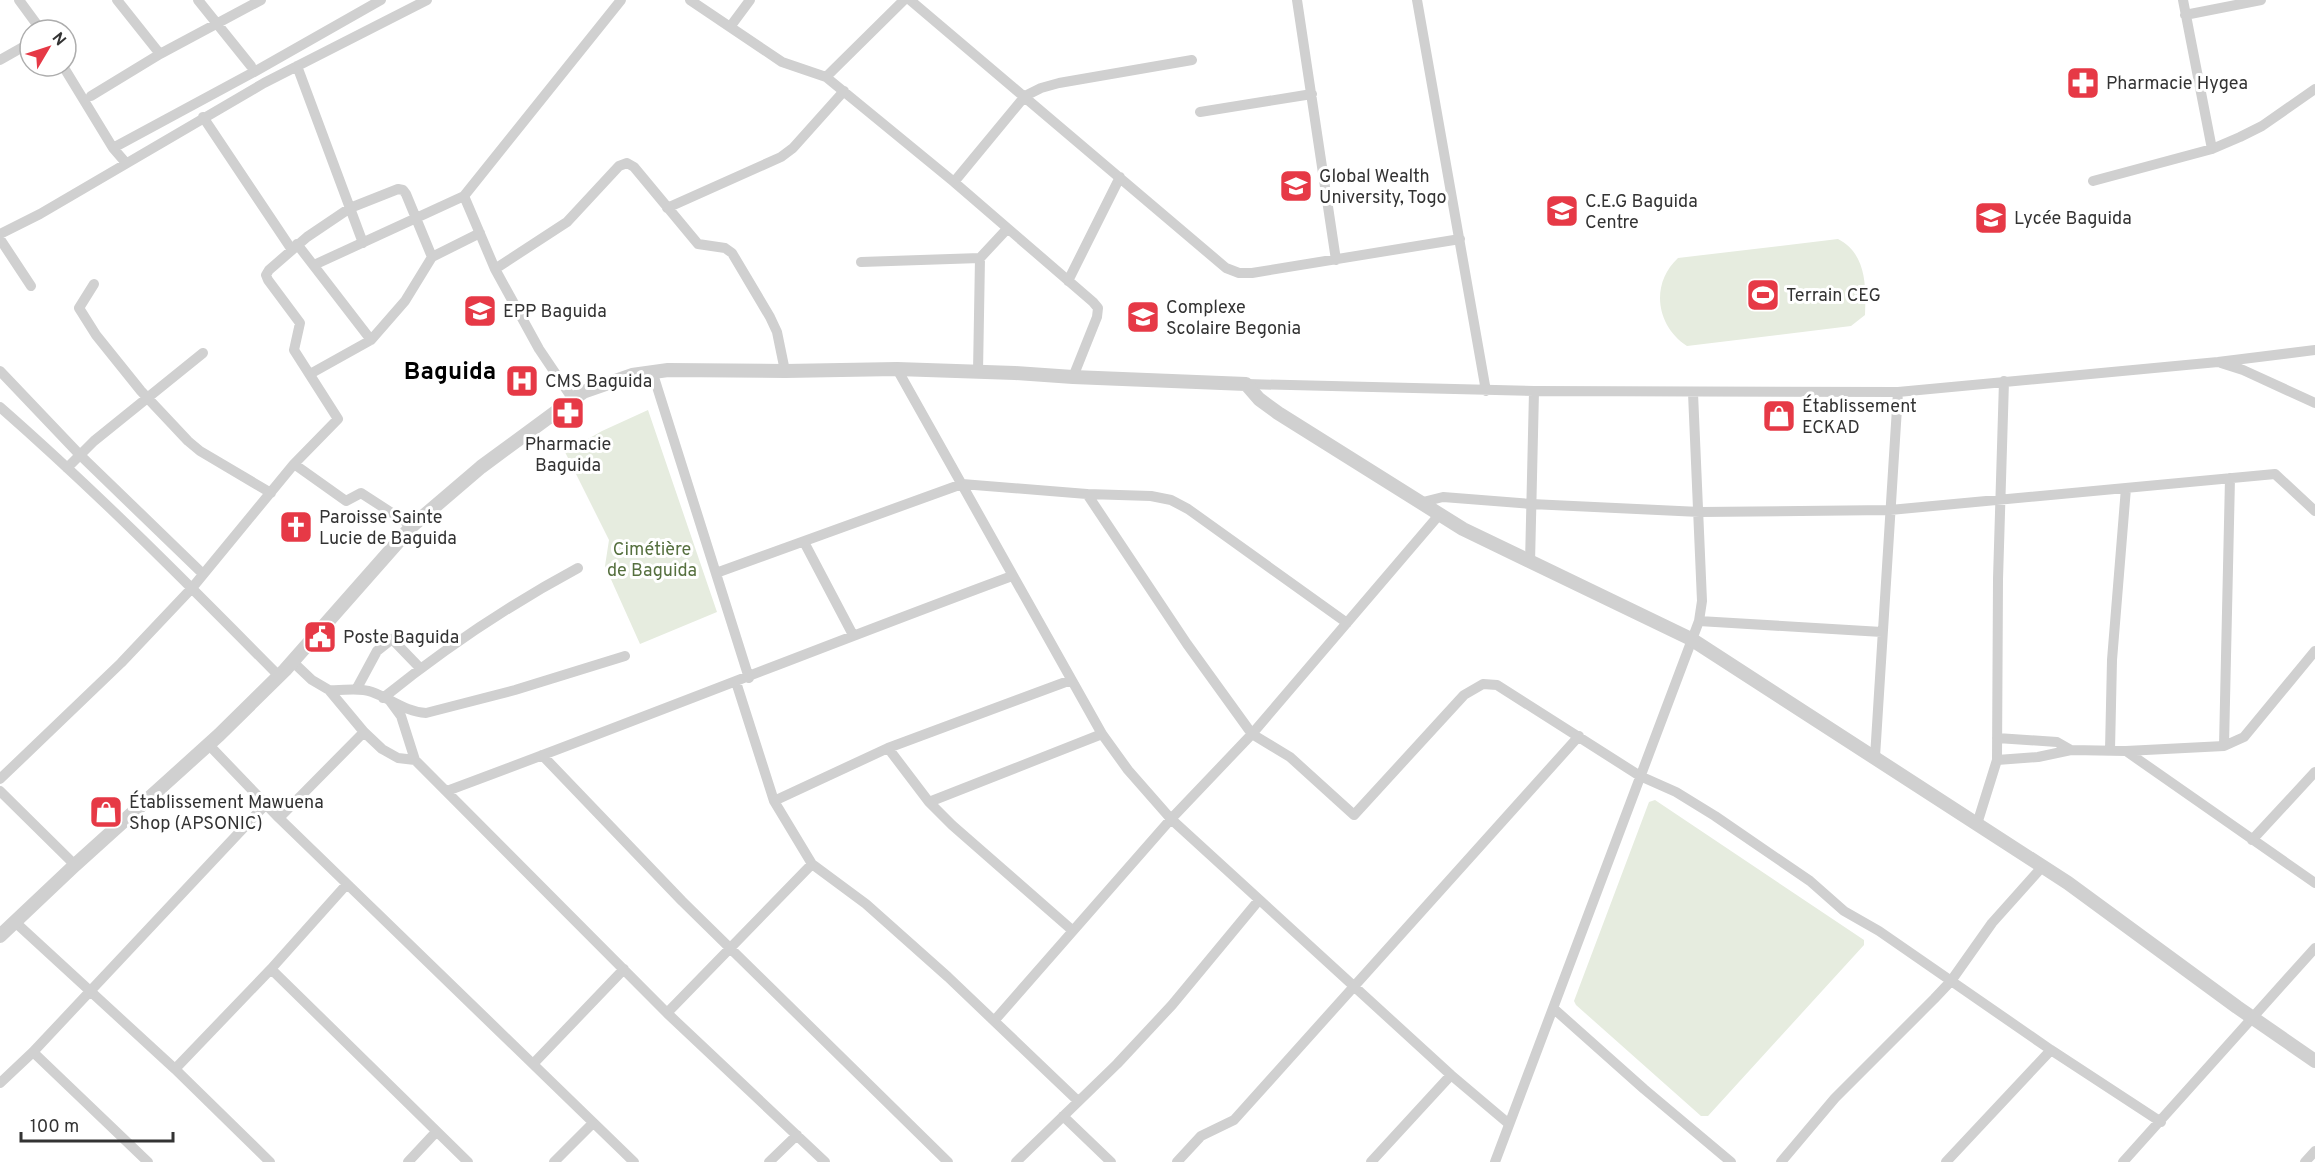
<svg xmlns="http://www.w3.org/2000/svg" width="2315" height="1162" viewBox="0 0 2315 1162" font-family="Overpass,sans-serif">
  <rect width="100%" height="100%" fill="#fff"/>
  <path fill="#e6ecdf" d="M1838 239C1867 254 1866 287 1865 315L1851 326 1687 346C1656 326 1650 284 1678 258Z
    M648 410 717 612 640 644 605 566 609 540 565 452 602 431Z
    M1655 800 1864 940V945L1708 1116H1701L1576 1005 1574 1001 1649 802Z"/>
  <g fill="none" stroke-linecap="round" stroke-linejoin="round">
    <path stroke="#d0d0d0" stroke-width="10" d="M19 0 41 30
      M117 0 160 54
      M198 0 251 66
      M690 0 782 62 826 77 954 182 1093 302 1098 308 1097 317 1073 377
      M910 0 1226 268 1239 273H1252L1460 239
      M1297 0 1336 260
      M1417 0 1486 391
      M2183 0 2212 149
      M2185 15 2261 0
      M730 27 750 0
      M0 60 30 43
      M63 66 113 148 126 163
      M297 66 363 243
      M826 77 904 0
      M91 96 160 54 261 0
      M1200 112 1312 94
      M203 117 292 250
      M113 148 254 72 381 0
      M2093 181 2212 149 2240 137 2262 126 2315 89
      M954 182 1025 96 1041 88 1059 83 1192 60
      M464 196 495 269 539 349 572 398
      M667 208 781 157 793 148 844 91
      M0 234 40 214 264 83 427 0
      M0 239 31 286
      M297 244 371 340
      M861 262 980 258 1007 229
      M314 265 464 196 621 0
      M495 269 567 222 619 166 627 163 634 167 698 244 725 248 732 253 770 317 777 332 785 371
      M1068 281 1120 177
      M94 284 79 308 96 335 141 391 188 441 200 451 271 493
      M2221 363 2243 370 2315 403
      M897 369 1102 734 1128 770 1171 819 1451 1075 1509 1124
      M0 371 80 455 203 574
      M652 371 749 678
      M978 372 980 258
      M310 374 371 340 405 301 432 257 480 233
      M1246 384 1534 391 1898 392 2218 362 2315 350
      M0 407C97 492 188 584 279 676
      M294 464 346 501 361 493 412 526
      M67 468 94 441 203 353
      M1087 494 1187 644 1252 734 1290 757 1354 815 1464 695 1483 684 1497 685 1640 776 1676 792 1715 816 1810 881 1844 911 1879 931 2051 1050 2161 1122
      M1419 503 1443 497 1531 504 1700 512 1890 510 2275 474 2315 511
      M804 542 853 635
      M1530 563 1534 391
      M716 573 962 484 1087 494 1151 496 1171 500 1188 509 1347 623
      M1699 621 1882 632
      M292 661 312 680 329 690 364 732 382 749 398 758 415 760
      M736 682 774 801 812 864 866 904 948 977 1078 1101
      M357 688 377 651 392 639 420 668
      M329 690C344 691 358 687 372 692 391 699 406 712 426 713L515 690 625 656
      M383 698C444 649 509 605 578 568
      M390 701 401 716 415 760 667 1013 825 1162
      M1997 738 2057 742 2071 750
      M208 744 279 818 634 1162
      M2224 746 2230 478
      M888 748 929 802 952 825 1072 930
      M2110 750 2112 660 2126 488
      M2126 751 2315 883
      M542 755 682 901 948 1162
      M1875 757 1898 392
      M1997 760 2038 757 2071 750 2126 751 2224 746 2244 737 2315 651
      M0 779 121 663 192 588 294 464 338 419 294 350 300 323 268 280 266 275 269 270 307 237 350 208 398 189 403 190 406 194 432 257
      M0 791 75 865
      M447 791C636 721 823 646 1012 576
      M774 801 888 748 1071 680
      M929 802 1102 734
      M279 818 364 732
      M1977 824 1997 760 1998 579 2004 381
      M2252 840 2315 772
      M15 922 175 1069 270 1162
      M271 969 468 1162
      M1553 1008 1644 1089 1731 1162
      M667 1013 812 864
      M994 1021 1171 819 1252 734 1439 515
      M33 1052 148 1162
      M533 1064 624 969
      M175 1069 271 969 347 884
      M0 1083 33 1052 266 804
      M1063 1116 1111 1162
      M408 1162 436 1132
      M554 1162 593 1123
      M769 1162 797 1135
      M1016 1162 1117 1064 1172 1005 1259 900
      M1177 1162 1201 1136 1234 1120 1579 736
      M1371 1162 1451 1075
      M1495 1162 1699 621 1702 601 1693 393
      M1781 1162 1835 1098 1934 999 1951 981 1992 923 2043 866
      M1946 1162 2051 1050
      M2123 1162 2315 948
      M2305 1162 2315 1151"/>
    <path stroke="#d0d0d0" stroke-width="14" d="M0 936 75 865 219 735 285 670 412 526 481 467 583 392 632 375 668 370 785 371 897 369 1015 373 1073 377 1246 384 1259 399 1278 413 1463 529 1691 639 2068 883 2237 1007 2315 1061"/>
  </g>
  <defs>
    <symbol id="pharmacy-square" viewBox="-11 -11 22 22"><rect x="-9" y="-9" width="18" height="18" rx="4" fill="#e63946" stroke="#fff"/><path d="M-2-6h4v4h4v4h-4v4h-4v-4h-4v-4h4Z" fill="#fff"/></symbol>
    <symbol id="university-square" viewBox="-11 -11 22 22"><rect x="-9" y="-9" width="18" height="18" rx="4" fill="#e63946" stroke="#fff"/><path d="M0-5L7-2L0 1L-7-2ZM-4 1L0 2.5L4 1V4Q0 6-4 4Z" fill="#fff"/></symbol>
    <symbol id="school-square" viewBox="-11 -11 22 22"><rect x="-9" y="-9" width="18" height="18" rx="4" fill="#e63946" stroke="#fff"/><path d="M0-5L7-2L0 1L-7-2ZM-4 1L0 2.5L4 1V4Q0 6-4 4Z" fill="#fff"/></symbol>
    <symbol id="stadium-square" viewBox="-11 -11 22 22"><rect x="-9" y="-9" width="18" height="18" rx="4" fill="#e63946" stroke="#fff"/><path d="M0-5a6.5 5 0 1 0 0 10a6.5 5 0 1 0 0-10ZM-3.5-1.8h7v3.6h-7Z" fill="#fff"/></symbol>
    <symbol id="hospital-square" viewBox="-11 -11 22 22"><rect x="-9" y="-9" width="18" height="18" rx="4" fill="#e63946" stroke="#fff"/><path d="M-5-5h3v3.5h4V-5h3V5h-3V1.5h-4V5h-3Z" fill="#fff"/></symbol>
    <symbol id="shop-square" viewBox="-11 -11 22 22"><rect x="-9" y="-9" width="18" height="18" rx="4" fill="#e63946" stroke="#fff"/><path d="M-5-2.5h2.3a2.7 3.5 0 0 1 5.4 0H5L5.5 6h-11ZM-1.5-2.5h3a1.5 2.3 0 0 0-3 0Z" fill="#fff"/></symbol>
    <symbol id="church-square" viewBox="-11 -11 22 22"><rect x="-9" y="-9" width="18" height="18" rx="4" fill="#e63946" stroke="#fff"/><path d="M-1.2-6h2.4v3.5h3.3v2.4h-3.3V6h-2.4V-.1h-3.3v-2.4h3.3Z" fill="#fff"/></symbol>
    <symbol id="civic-square" viewBox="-11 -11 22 22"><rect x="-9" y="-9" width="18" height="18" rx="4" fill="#e63946" stroke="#fff"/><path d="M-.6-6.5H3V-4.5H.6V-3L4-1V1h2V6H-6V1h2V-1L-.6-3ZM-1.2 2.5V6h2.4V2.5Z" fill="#fff"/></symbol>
  </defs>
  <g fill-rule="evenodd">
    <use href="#pharmacy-square" x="2064" y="64" width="38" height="38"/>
    <use href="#university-square" x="1277" y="167" width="38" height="38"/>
    <use href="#school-square" x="1543" y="192" width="38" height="38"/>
    <use href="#school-square" x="1972" y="199" width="38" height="38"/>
    <use href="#stadium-square" x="1744" y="276" width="38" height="38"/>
    <use href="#school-square" x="461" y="292" width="38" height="38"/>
    <use href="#school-square" x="1124" y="298" width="38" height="38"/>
    <use href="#hospital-square" x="503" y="362" width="38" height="38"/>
    <use href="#pharmacy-square" x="549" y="394" width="38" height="38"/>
    <use href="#shop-square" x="1760" y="397" width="38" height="38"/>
    <use href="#church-square" x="277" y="508" width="38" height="38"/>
    <use href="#civic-square" x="301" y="618" width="38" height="38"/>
    <use href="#shop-square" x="87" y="793" width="38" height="38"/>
  </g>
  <g text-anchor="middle" stroke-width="6" stroke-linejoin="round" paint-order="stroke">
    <g font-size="18" fill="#333" stroke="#fff" text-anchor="start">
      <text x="2106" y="89">Pharmacie Hygea</text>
      <text x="1319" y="182">Global Wealth<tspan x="1319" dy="21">University, Togo</tspan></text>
      <text x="1585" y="207">C.E.G Baguida<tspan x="1585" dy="21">Centre</tspan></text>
      <text x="2014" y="224">Lycée Baguida</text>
      <text x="1786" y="301">Terrain CEG</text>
      <text x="1166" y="313">Complexe<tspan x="1166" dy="21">Scolaire Begonia</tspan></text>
      <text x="503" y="317">EPP Baguida</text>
      <text x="545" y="387">CMS Baguida</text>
      <text x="1802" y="412">Établissement<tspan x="1802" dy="21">ECKAD</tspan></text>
      <text x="568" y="450" text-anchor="middle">Pharmacie<tspan x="568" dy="21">Baguida</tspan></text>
      <text x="319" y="523">Paroisse Sainte<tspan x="319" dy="21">Lucie de Baguida</tspan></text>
      <text x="343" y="643">Poste Baguida</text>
      <text x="129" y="808">Établissement Mawuena<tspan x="129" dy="21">Shop (APSONIC)</tspan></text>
    </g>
    <g font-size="18" fill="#56703f" stroke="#fff">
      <text x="652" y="555">Cimétière<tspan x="652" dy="21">de Baguida</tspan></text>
    </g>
    <g font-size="24" font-weight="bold" fill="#000" stroke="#fff">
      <text x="450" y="379">Baguida</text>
    </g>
  </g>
  <g transform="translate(48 48) rotate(51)"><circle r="28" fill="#ffffff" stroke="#adadad" stroke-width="1.5"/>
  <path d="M0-4.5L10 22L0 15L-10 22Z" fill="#e63946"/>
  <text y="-9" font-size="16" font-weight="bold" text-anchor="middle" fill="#333333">N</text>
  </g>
  <path d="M21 1132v9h152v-9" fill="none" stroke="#333333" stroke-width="3"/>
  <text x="30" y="1132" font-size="18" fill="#333333" stroke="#ffffff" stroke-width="4.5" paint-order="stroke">100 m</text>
</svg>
